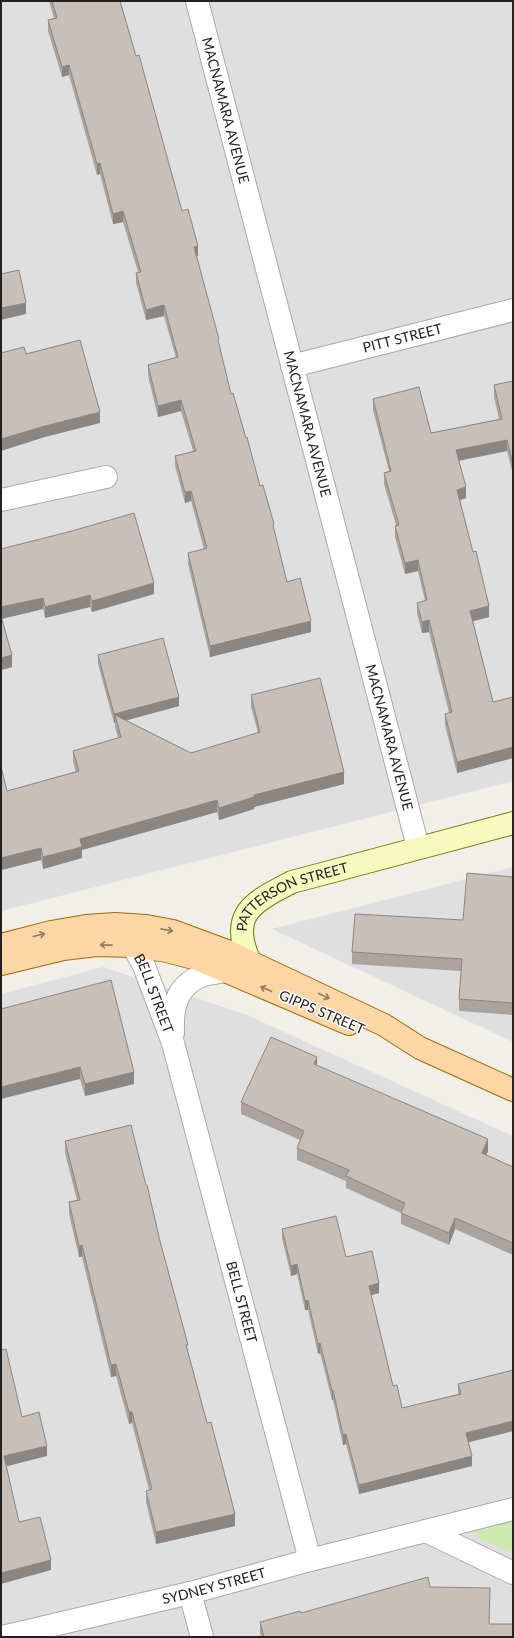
<svg xmlns="http://www.w3.org/2000/svg" width="514" height="1638" viewBox="0 0 514 1638" font-family="Lato,sans-serif">
  <rect width="100%" height="100%" fill="#f2efe9"/>
  <path fill="#e0dfdf" d="M1 1H513V781L1 911Z
    M513 867V1042L272 929Z
    M103 967 247 1015 513 1136V1637H1V994Z"/>
  <path fill="#cdebb0" d="M513 1517V1553L476 1537 473 1532 476 1527Z"/>
  <g fill="none" stroke-linecap="round" stroke-linejoin="round">
    <defs>
      <g id="street">
        <path id="s1" d="M197 1 418 847"/>
        <path id="s2" d="M292 366 513 310"/>
        <path d="M1 500 106 477"/>
        <path id="s3" d="M133 946 144 966 173 1043 310 1560"/>
        <path d="M173 1033C172 1009 175 987 201 976 208 973 218 973 225 971"/>
        <path d="M426 1531 513 1573"/>
        <path d="M190 1593 202 1637"/>
        <path id="s4" d="M2 1637 190 1593 310 1560 513 1509"/>
      </g>
      <g id="secondary">
        <path id="s5" d="M250 962C228 914 253 902 292 882L513 823"/>
      </g>
      <path id="primary" d="M1 945 51 932 86 926 115 924 146 926 173 931 227 951 384 1025 420 1048 513 1090
        M1 964 63 949 96 945 133 946 167 951 197 959 349 1024"/>
    </defs>
    <use href="#street" stroke="#a9a9a9" stroke-width="24"/>
    <use href="#secondary" stroke="#707d05" stroke-width="24"/>
    <use href="#primary" stroke="#a06b00" stroke-width="24"/>
    <use href="#street" stroke="#fff" stroke-width="22"/>
    <use href="#secondary" stroke="#f7fabf" stroke-width="22"/>
    <use href="#primary" stroke="#fcd6a4" stroke-width="22"/>
  </g>
  <path fill="#aba49e" d="M49 1H120L136 56 182 211 198 256 197 257 231 394 274 531 287 582 311 632 210 657 188 564V553L204 549 191 501 185 503 175 466V456L193 451 181 411 158 417 148 376V365L176 358 164 316 146 320 136 283V273L138 272 123 222 113 224 100 174 97 175 69 75 62 77 48 31V20L54 18Z
    M513 381V475L507 451 459 461 466 498 460 500 489 617 473 621 493 702 513 697V758L457 773 445 725V714L449 713 429 632 422 633 417 614V603L425 601 418 571 405 574 395 537V526L396 525 384 484V473L389 471 373 410V399L431 433 499 419 494 397V385Z
    M1 549 154 594 92 612 90 607 45 618 43 609 2 619 12 667 1 670Z
    M98 655 179 706 126 720 191 753 258 733 251 707V695L344 784 254 807V809L219 820 217 812 82 850V858L43 869 41 860 1 870V767L7 791 76 772 73 762V751L118 738 115 727V723H114L98 664Z
    M513 877V1015L459 1011V999L461 971 352 964V952L463 920Z
    M1 1009 134 1084 85 1096 80 1079Z
    M317 1066 488 1151 486 1155 513 1167V1255L455 1229 449 1245 401 1224V1213L346 1188V1181L297 1160V1148L300 1140 241 1114V1102Z
    M65 1141 160 1241 188 1352 235 1526 156 1544 146 1502V1491L149 1490 132 1423 129 1424 116 1376 111 1377 82 1257H79L69 1214V1202L77 1200 65 1153Z
    M282 1229 346 1257 379 1293 371 1295 393 1386 402 1408 458 1394V1384L513 1370V1431L468 1442 472 1466 359 1494 346 1444 343 1445 333 1400H332L320 1353 318 1354 308 1310H305L297 1274 291 1276 282 1238Z
    M430 1587 489 1624 513 1637H261L260 1633V1622Z"/>
  <path fill="#8b8681" d="M69 65V75L62 77V67Z
    M100 163V174L97 175V164Z
    M123 211V222L113 224V214Z
    M198 246V256L194 258V247Z
    M26 303V314L1 320V308Z
    M164 305V316L146 320V310Z
    M181 400V411L158 417V406Z
    M100 412V423L45 437 1 451V439L45 426Z
    M507 440V451L456 461V450Z
    M466 487V498L457 501V490Z
    M191 491V501L185 503V492Z
    M418 560V571L405 574V563Z
    M154 583V594L92 612V601Z
    M90 595V607L45 618V607Z
    M43 598V609L1 619V607Z
    M489 606V617L470 622V611Z
    M429 620V632L422 633V622Z
    M311 621V632L210 657V646Z
    M12 655V667L1 670V658Z
    M179 697V706L117 723 115 715V723H114V714Z
    M513 747V758L457 773V762Z
    M344 772V784L254 807V809L219 820V808L254 795Z
    M217 800V812L82 850V858L43 869V857L80 839Z
    M41 848V860L1 870V858Z
    M317 1057V1069L314 1064Z
    M80 1067V1079L1 1099V1087Z
    M134 1072V1084L85 1096V1084Z
    M488 1139V1151L482 1165V1153Z
    M455 1218V1229L449 1245V1233Z
    M82 1245V1257H79V1246Z
    M297 1264V1274L291 1276V1266Z
    M379 1283V1293L369 1296V1286Z
    M308 1300V1310H305V1301Z
    M320 1343V1353L318 1354V1344Z
    M116 1364V1376L111 1377V1365Z
    M333 1390V1400H332V1391Z
    M129 1412H132V1423L129 1424Z
    M513 1421V1431L466 1443V1433Z
    M346 1434V1444L343 1445V1435Z
    M47 1446V1456L4 1467V1456Z
    M472 1456V1466L359 1494V1485Z
    M235 1514V1526L156 1544V1532Z
    M51 1560V1570L1 1584V1573Z"/>
  <path fill="#c7bfb8" stroke="#8b8681" d="M52 1H120L136 56 139 55 182 211 188 209 198 246 194 247 219 339 218 340 231 394 233 393 246 438 247 437 260 486 263 485 274 524 273 525 287 582 300 578 311 621 210 646 188 553 207 548 191 491 185 492 175 456 196 451 181 400 158 406 148 365 178 357 164 305 146 310 136 273 141 272 123 211 113 214 100 163 97 164 69 65 62 67 48 20 57 18Z
    M19 270 26 303 1 308V274Z
    M80 340 100 412 45 426 1 439V353L24 347 26 354Z
    M513 381V464L507 440 456 450 466 487 457 490 473 552 476 551 489 606 470 611 493 702 513 697V747L457 762 445 714 452 712 429 620 422 622 417 603 427 600 418 560 405 563 395 526 399 525 384 473 391 471 373 399 419 387 431 433 502 419 494 385Z
    M134 513 154 583 92 601 90 595 45 607 43 598 1 607V549L72 531Z
    M1 616 12 655 1 658Z
    M163 638 179 697 114 714 98 655Z
    M320 678 344 772 254 795V797L219 808 217 800 80 839 82 847 43 857 41 848 1 858V767L7 791 79 771 73 751 121 737 115 715 191 753 260 732 251 695Z
    M467 873 513 877V1003L459 999 462 959 352 952 355 914 463 920Z
    M111 980 134 1072 85 1084 80 1067 1 1087V1009Z
    M271 1037 317 1057 314 1064 488 1139 482 1153 513 1167V1243L455 1218 449 1233 401 1213 405 1203 346 1176 349 1170 297 1148 304 1131 241 1102Z
    M131 1125 146 1185H147L160 1241 188 1345H186L207 1423 211 1422 235 1514 156 1532 146 1491 152 1489 132 1412H129L116 1364 111 1365 82 1245 79 1246 69 1202 80 1200 65 1141Z
    M336 1216 346 1257 372 1251 379 1283 369 1286 393 1386 397 1385 402 1408 461 1394 458 1384 513 1370V1421L466 1433 472 1456 359 1485 346 1434 343 1435 333 1390 332 1391 320 1343 318 1344 308 1300 305 1301 297 1264 291 1266 282 1229Z
    M6 1349 22 1417 39 1412 47 1446 4 1456 19 1522 40 1517 51 1560 1 1573V1350Z
    M428 1577 430 1587 490 1588 489 1624H513V1637H264L260 1622 300 1611 301 1613Z"/>
  <defs><path id="oneway-shaft" d="M-6 0H5M1.5-3L5.5 0L1.5 3" fill="none" stroke-width="1.6" stroke-linecap="round" stroke-linejoin="round"/></defs>
  <g stroke="#8f7c63">
    <use href="#oneway-shaft" transform="translate(167 930) rotate(11)"/>
    <use href="#oneway-shaft" transform="translate(39 935) rotate(-14)"/>
    <use href="#oneway-shaft" transform="translate(106 945) rotate(-179)"/>
    <use href="#oneway-shaft" transform="translate(266 989) rotate(-157)"/>
    <use href="#oneway-shaft" transform="translate(324 996) rotate(25)"/>
  </g>
  <g text-anchor="middle" stroke-width="3" stroke-linejoin="round" paint-order="stroke">
    <g font-size="14" fill="#222" stroke="#fff">
      <text dy="5" stroke="none"><textPath href="#s1" startOffset="113">MACNAMARA AVENUE</textPath></text>
      <text dy="5" stroke="none"><textPath href="#s2" startOffset="114">PITT STREET</textPath></text>
      <text dy="5" stroke="none"><textPath href="#s1" startOffset="437">MACNAMARA AVENUE</textPath></text>
      <text dy="5" stroke="none"><textPath href="#s1" startOffset="761">MACNAMARA AVENUE</textPath></text>
      <text dy="5" stroke="none"><textPath href="#s5" startOffset="98">PATTERSON STREET</textPath></text>
      <text dy="5" stroke="none"><textPath href="#s3" startOffset="52">BELL STREET</textPath></text>
      <text transform="translate(322 1012) rotate(23)" y="5">GIPPS STREET</text>
      <text dy="5" stroke="none"><textPath href="#s3" startOffset="373">BELL STREET</textPath></text>
      <text dy="5" stroke="none"><textPath href="#s4" startOffset="218">SYDNEY STREET</textPath></text>
    </g>
  </g>
  <rect width="514" height="1638" fill="none" stroke="#222222" stroke-width="4"/>
</svg>
